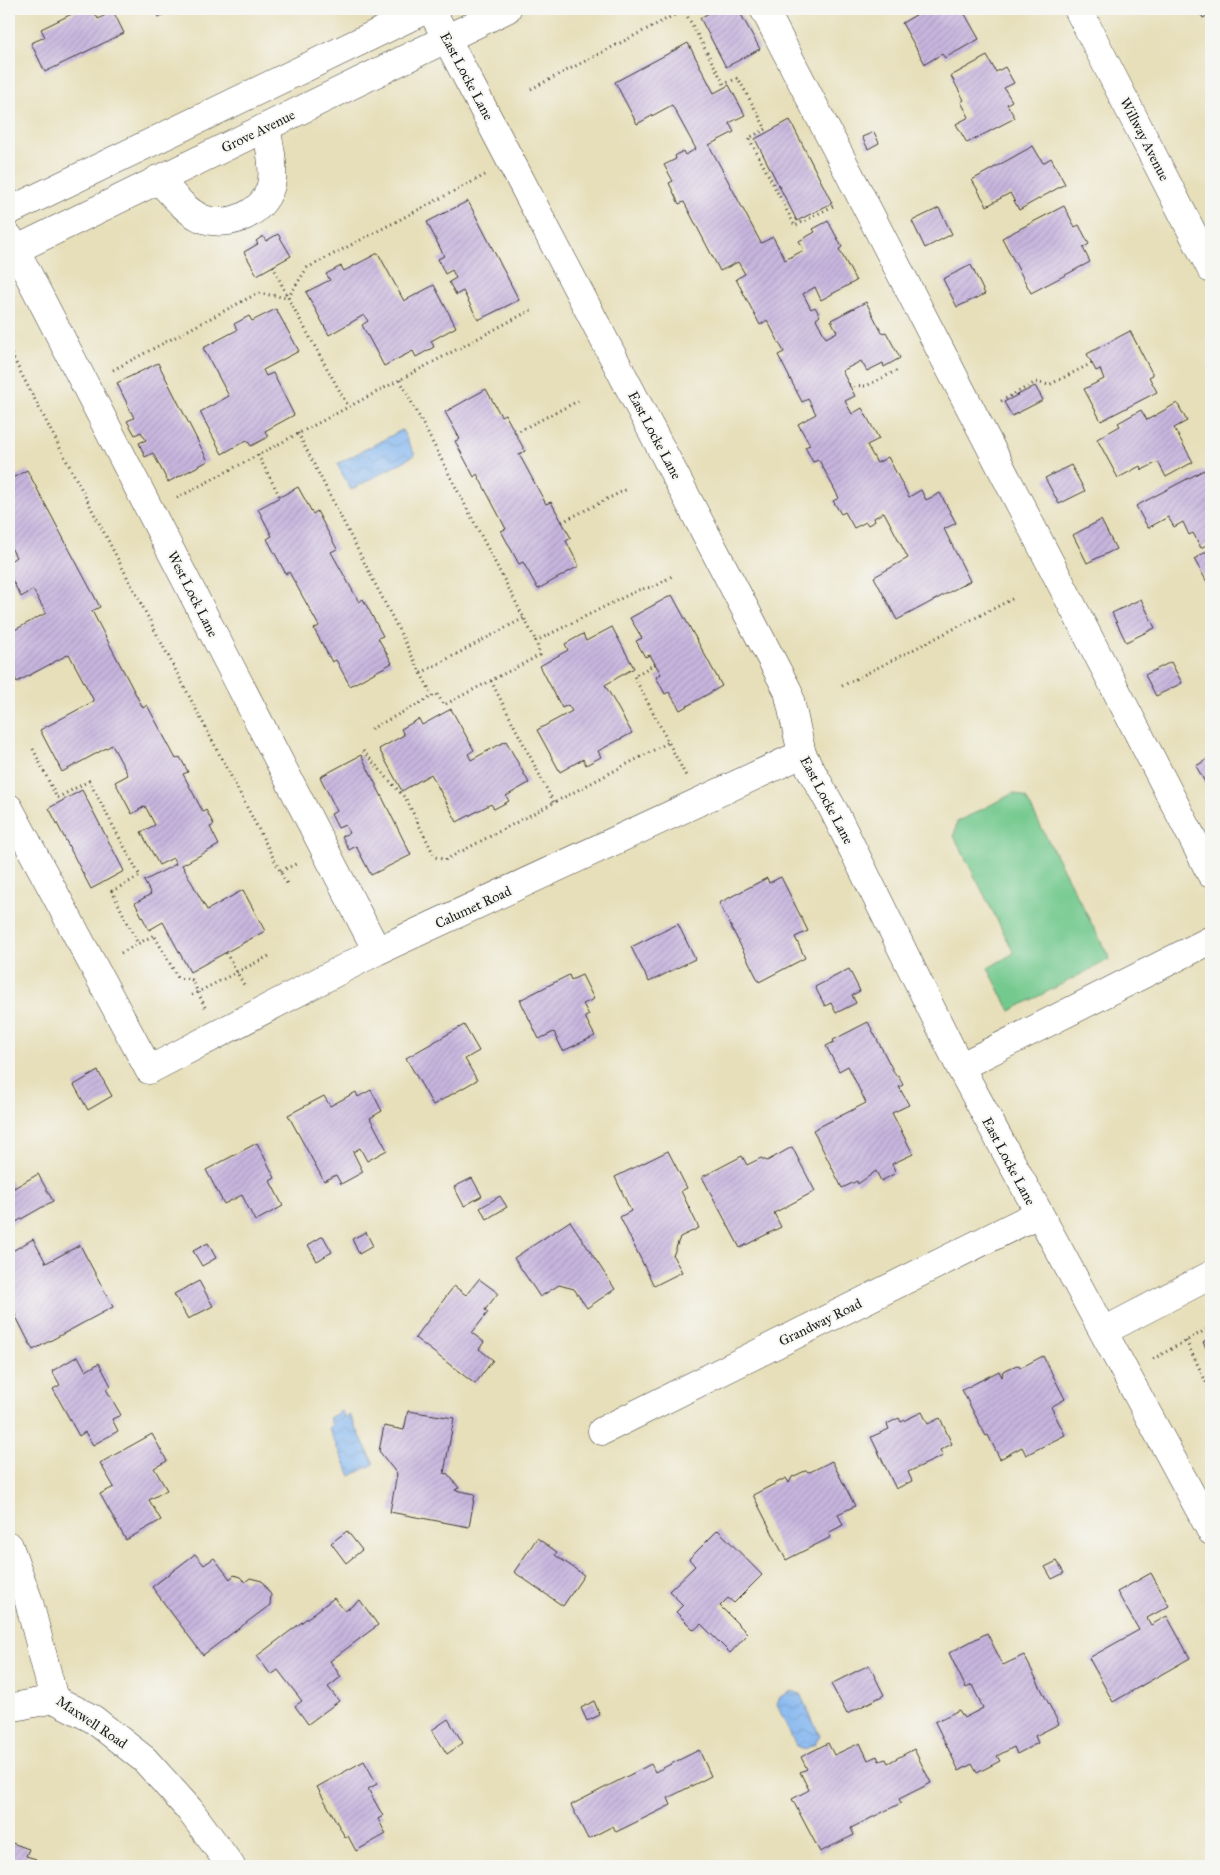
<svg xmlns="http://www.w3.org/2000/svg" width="1220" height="1875" viewBox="0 0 1220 1875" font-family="'IM FELL Great Primer',serif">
  <defs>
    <pattern id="water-waves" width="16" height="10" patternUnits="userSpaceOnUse" patternTransform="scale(1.25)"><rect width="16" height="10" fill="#83b6f0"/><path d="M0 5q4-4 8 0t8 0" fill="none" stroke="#719ccd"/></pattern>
    <pattern id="building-hatch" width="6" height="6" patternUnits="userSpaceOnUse" patternTransform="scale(1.25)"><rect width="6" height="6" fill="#c8b5de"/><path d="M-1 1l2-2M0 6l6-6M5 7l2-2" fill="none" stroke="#ab9bbe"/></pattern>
  </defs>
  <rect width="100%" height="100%" fill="#f6f6f2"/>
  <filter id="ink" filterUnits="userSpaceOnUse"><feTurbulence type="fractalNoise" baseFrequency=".02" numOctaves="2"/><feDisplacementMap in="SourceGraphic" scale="10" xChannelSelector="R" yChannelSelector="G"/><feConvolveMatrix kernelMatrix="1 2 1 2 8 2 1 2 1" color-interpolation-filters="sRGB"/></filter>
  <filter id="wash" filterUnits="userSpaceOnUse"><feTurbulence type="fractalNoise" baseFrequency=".0096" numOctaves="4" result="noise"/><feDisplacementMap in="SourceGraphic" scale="20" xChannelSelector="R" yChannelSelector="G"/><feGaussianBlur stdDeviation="1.12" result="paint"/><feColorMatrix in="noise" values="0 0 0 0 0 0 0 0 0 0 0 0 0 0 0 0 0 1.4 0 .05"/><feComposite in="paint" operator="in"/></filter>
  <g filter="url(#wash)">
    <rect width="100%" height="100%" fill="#e7dfba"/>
    <path fill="#73c98e" stroke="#487255" d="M1014 793 1026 798 1110 959 1010 1011 988 968 1014 953 954 836 957 822Z"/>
    <path fill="url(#water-waves)" stroke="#506986" d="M402 430 415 455 351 490 337 464Z
      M342 1411 345 1418 350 1415 374 1464 351 1476 328 1428 332 1425 329 1418Z
      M792 1691 800 1694 820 1736 815 1744 805 1749 796 1746 777 1705 780 1697Z"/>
    <g id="blocks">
      <path fill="url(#building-hatch)" d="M82 9H93L98 19 113 11 124 33 45 72 31 43 45 37 41 29Z
        M154 9H175L158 17Z
        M716 9H738L760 49 726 67 700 18Z
        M920 9H962L979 39 945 58 942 54 925 64 902 23 921 12Z
        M1198 9H1211V14L1203 18Z
        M688 43 714 93 729 85 745 115 729 123 734 132 709 145 761 243 773 237 785 260 804 250 799 241 815 232 813 229 828 221 842 247 839 249 856 281 821 300 815 287 803 294 811 309 815 307 820 316 816 319 826 338 837 332 831 320 866 302 882 333 886 332 900 358 884 367 883 363 867 371 861 361 842 371 855 396 845 401 852 414 862 408 879 439 867 445 877 463 888 457 909 497 921 490 926 500 940 493 956 523 944 529 970 581 897 620 874 577 908 558 884 512 874 518 875 521 868 525 866 522 854 528 845 512 841 514 833 501 839 498 819 460 813 462 805 447 810 445 798 424 816 414 808 399 802 402 778 355 784 352 767 320 760 325 736 279 745 274 738 262 720 271 684 202 679 204 669 183 673 181 664 165 676 159 675 156 683 151 685 155 696 149 672 105 637 124 615 82Z
        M987 56 996 72 1005 67 1014 83 1004 88 1012 101 1007 104 1015 118 967 143 956 124 969 117 961 102 964 100 951 76Z
        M790 120 832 203 797 221 755 139Z
        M874 132 879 143 868 149 862 137Z
        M1033 146 1043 163 1051 158 1065 184 1019 210 1010 193 987 206 972 180Z
        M468 201 519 300 478 320 463 291 456 295 449 282 456 278 452 270 445 274 438 259 444 256 427 222Z
        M1064 206 1075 227 1079 225 1089 244 1083 248 1090 262 1031 293 1002 238Z
        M939 208 952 234 925 248 912 221Z
        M278 234 291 256 257 275 244 252 258 244 256 241 263 236 266 241Z
        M378 253 404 301 434 285 456 327 431 341 434 347 416 357 413 351 384 366 362 325 368 321 364 315 329 335 306 292 330 280 326 274 341 266 344 271Z
        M971 265 985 294 957 307 943 279Z
        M276 309 299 351 263 370 266 376 273 373 294 415 265 431 268 437 251 446 247 440 222 454 200 412 229 396 203 348 237 330 234 324 249 316 252 321Z
        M1130 331 1153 375 1149 377 1157 392 1101 421 1084 389 1104 379 1100 369 1096 371 1087 354Z
        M158 363 208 461 168 482 153 453 145 457 139 443 146 440 141 432 135 435 127 421 134 418 117 383Z
        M1035 386 1043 400 1012 416 1004 402Z
        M486 389 501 416 505 414 525 451 519 454 546 504 551 502 562 522 571 538 566 541 579 566 538 589 523 562 519 564 501 531 506 529 477 474 474 477 455 441 460 439 445 412Z
        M1177 403 1187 421 1174 428 1193 462 1166 477 1158 462 1142 470 1140 466 1118 478 1097 439 1120 426 1118 423 1141 410 1147 420Z
        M1071 465 1085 491 1059 504 1045 478Z
        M27 470 100 607 92 611 143 708 147 705 176 759 180 757 188 772 183 774 203 812 206 810 214 825 210 827 219 845 182 865 207 910 243 890 265 931 190 972 163 922 149 930 135 903 151 894 144 881 176 864 173 858 159 865 141 832 155 825 145 806 132 814 115 782 128 775 112 745 62 772 40 730 94 701 69 654 17 682 9 667V633L46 613 33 590 21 597 9 574V562L16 557 9 544V480Z
        M1204 470 1211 484V542L1201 548 1193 533 1189 535 1183 522 1174 527 1168 517 1148 528 1136 506Z
        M298 487 313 514 317 511 337 549 331 552 359 602 363 599 383 636 378 638 392 663 350 686 336 660 332 662 314 629 319 626 289 572 286 574 267 539 272 536 258 509Z
        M1101 520 1116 549 1087 563 1073 535Z
        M1211 549V589L1194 559Z
        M672 595 722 686 680 710 669 692 665 694 656 677 661 674 650 655 645 657 636 641 642 638 630 618Z
        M1141 599 1155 628 1126 642 1112 613Z
        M612 627 634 668 605 685 632 733 598 751 601 757 586 765 583 759 560 772 537 730 572 711 568 705 562 708 540 666 568 650 565 644 583 634 586 641Z
        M1171 662 1182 683 1156 696 1145 675Z
        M451 709 474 750 468 754 471 760 506 741 529 783 506 796 509 801 494 809 491 804 457 822 431 774 402 791 379 749 404 735 401 729 419 719 422 725Z
        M361 755 411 855 371 875 356 846 349 850 342 836 349 833 345 825 338 828 331 814 337 811 320 777Z
        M1211 757V790L1210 791 1196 766Z
        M82 790 124 871 91 889 49 808Z
        M781 877 808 931 795 937 805 958 759 982 719 903 767 878 769 883Z
        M678 924 695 959 649 982 631 947Z
        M849 969 860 991 852 995 856 1003 836 1013 831 1003 825 1006 815 987Z
        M569 975 571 980 582 975 594 999 583 1004 589 1015 585 1017 595 1036 563 1051 554 1032 539 1039 520 1000Z
        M868 1022 896 1076 898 1075 903 1085 899 1087 909 1105 892 1113 913 1154 892 1164 896 1173 881 1181 876 1171 858 1184 857 1181 842 1188 813 1130 866 1103 848 1066 839 1071 826 1046 834 1042 833 1040Z
        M464 1025 479 1051 465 1059 477 1080 433 1105 406 1058Z
        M98 1071 112 1096 88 1110 74 1085Z
        M371 1090 382 1111 370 1118 387 1150 367 1161 360 1148 353 1152 363 1172 341 1184 336 1175 324 1181 288 1115 324 1096 330 1106 356 1092 358 1097Z
        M257 1143 275 1178 270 1181 283 1206 255 1221 242 1195 224 1204 206 1170Z
        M792 1147 815 1191 774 1213 781 1227 740 1248 702 1177 742 1156 747 1165 761 1158 767 1161Z
        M668 1151 687 1188 681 1191 699 1228 680 1237 673 1256 682 1272 654 1286 620 1217 631 1211 615 1177Z
        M38 1174 53 1201 9 1226V1179L14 1188Z
        M472 1178 482 1196 464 1206 454 1187Z
        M500 1196 507 1207 487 1219 480 1208Z
        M570 1221 615 1289 587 1308 574 1289 559 1285 540 1297 514 1258Z
        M366 1232 373 1246 359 1254 352 1239Z
        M323 1236 332 1252 317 1261 308 1245Z
        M33 1239 46 1263 80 1245 113 1307 33 1350 9 1303V1281L11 1279 9 1275V1253Z
        M208 1243 216 1258 202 1266 193 1251Z
        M479 1279 498 1293 485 1310 488 1312 472 1333 484 1342 479 1349 493 1360 475 1384 415 1338 454 1286 466 1295Z
        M199 1281 213 1306 188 1319 174 1294Z
        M1211 1337V1358L1203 1342Z
        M78 1356 86 1371 99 1363 111 1386 106 1389 121 1415 112 1419 118 1431 93 1445 85 1432 79 1436 53 1389 60 1385 52 1371Z
        M1043 1356 1065 1399 1051 1407 1065 1435 1026 1455 1022 1447 1000 1459 988 1435 986 1436 962 1390 999 1371 1002 1377 1003 1371 1017 1365 1022 1367Z
        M408 1411 454 1418 444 1473 448 1474 459 1488 455 1490 475 1494 469 1527 390 1512 397 1474 379 1451 384 1426 404 1430Z
        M922 1412 928 1424 940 1418 952 1444 940 1450 943 1456 908 1472 912 1481 896 1489 871 1437 889 1429 887 1424 899 1418 901 1422Z
        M152 1434 167 1461 154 1468 167 1490 149 1500 161 1520 126 1540 100 1494 114 1487 100 1463Z
        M832 1461 855 1506 838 1514 843 1525 828 1533 831 1537 786 1560 753 1495 786 1478 789 1483 792 1477 805 1471 810 1472Z
        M718 1530 762 1575 734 1603 728 1598 720 1606 748 1634 730 1653 701 1624 694 1630 676 1612 683 1605 669 1591 695 1566 689 1559Z
        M347 1531 362 1550 346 1563 331 1543Z
        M537 1538 557 1552 555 1555 584 1575 563 1606 514 1572Z
        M195 1554 204 1565 214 1558 230 1579 234 1575 240 1577 245 1582 250 1578 262 1581 271 1595 270 1605 203 1655 152 1587Z
        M1057 1561 1064 1573 1052 1579 1045 1567Z
        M1151 1573 1169 1606 1147 1618 1151 1625 1167 1616 1190 1658 1113 1702 1089 1658 1139 1630 1117 1592Z
        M334 1598 345 1611 360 1600 378 1625 330 1661 341 1677 328 1687 339 1701 308 1724 295 1706 302 1701 278 1670 271 1675 257 1656Z
        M987 1633 1003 1665 1024 1655 1059 1724 1035 1736 1038 1743 1017 1754 1014 1747 997 1756 1000 1761 977 1773 972 1764 959 1771 935 1722 959 1710 964 1718 983 1708 972 1685 966 1688 949 1653Z
        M869 1665 884 1695 847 1714 831 1684Z
        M594 1701 600 1715 587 1721 581 1708Z
        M448 1719 463 1743 447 1754 432 1730Z
        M828 1743 834 1755 860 1743 868 1760 877 1756 879 1761 886 1759 888 1763 914 1749 931 1783 899 1799 901 1803 851 1828 854 1835 820 1852 792 1799 809 1790 800 1772 807 1769 801 1757Z
        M699 1750 711 1776 668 1798 671 1805 616 1832 613 1826 588 1839 571 1805 651 1764 655 1772Z
        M364 1761 377 1784 368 1789 383 1816 378 1819 386 1834 356 1851 348 1836 345 1837 317 1787Z
        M9 1842 29 1849 26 1856 36 1859 34 1866H9Z"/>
    </g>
  </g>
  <g filter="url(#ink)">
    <use href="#blocks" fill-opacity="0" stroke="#3a3934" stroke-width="1"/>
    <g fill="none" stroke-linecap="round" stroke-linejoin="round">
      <defs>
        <path id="minor" d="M431 9 788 691 802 754 834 811 960 1067 1211 1531
          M764 9 1211 874
          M1078 9 1211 269
          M158 179C171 192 184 210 201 218 229 230 268 212 272 180 274 162 269 144 266 127
          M9 211 427 9
          M9 237 377 951
          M9 253 507 9
          M9 808 149 1070 377 951 802 754
          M960 1067 1211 940
          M1104 1331 1211 1275
          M602 1431 1038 1214
          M9 1546 29 1602 54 1699 93 1719 145 1760 189 1809 231 1866
          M9 1708 54 1699"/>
      </defs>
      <use href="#minor" stroke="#3a3934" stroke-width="29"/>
      <path stroke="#3a3934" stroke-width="3" stroke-dasharray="1 4" stroke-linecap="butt" d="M531 89 684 10 724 84 738 78 766 129 749 138 795 226 833 206
        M273 266 288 298 348 406
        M9 350 288 886
        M113 370 258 293 288 298 307 268 485 175
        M400 380 536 641
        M849 385 866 386 898 370
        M1001 401 1036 382 1049 385 1092 363
        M298 433 433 697
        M515 433 580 400
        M258 455 280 497
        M177 498 533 309
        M562 522 627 489
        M655 664 634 676 686 776
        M421 673 524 618
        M491 681 554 803
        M842 686 1014 598
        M371 729 437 694 444 705 540 655 536 641 638 590 656 586 672 576
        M33 749 57 798 89 781 140 876 112 891 138 944
        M363 751 406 799 435 857 445 860 669 742
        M281 871 298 863
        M121 953 154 935 178 978 192 980 205 1007
        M226 953 244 985
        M192 995 271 955
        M1186 1341 1211 1392
        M1153 1359 1211 1327"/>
      <use href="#minor" stroke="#fff" stroke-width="28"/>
    </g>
  </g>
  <g text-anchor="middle" stroke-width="4" stroke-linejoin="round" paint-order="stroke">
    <g font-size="14" fill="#1c1c1c" stroke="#f6f6f2">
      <text transform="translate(467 76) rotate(62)" y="5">East Locke Lane</text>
      <text transform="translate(258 131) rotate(-26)" y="5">Grove Avenue</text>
      <text transform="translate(1145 139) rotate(63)" y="5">Willway Avenue</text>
      <text transform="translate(655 435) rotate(62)" y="5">East Locke Lane</text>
      <text transform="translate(193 594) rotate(63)" y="5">West Lock Lane</text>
      <text transform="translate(827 800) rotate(62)" y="5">East Locke Lane</text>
      <text transform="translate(473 907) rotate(-25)" y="5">Calumet Road</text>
      <text transform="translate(1009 1161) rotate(62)" y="5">East Locke Lane</text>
      <text transform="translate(820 1322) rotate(-26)" y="5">Grandway Road</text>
      <text transform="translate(92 1722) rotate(34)" y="5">Maxwell Road</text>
    </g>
  </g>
  <rect width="1220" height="1875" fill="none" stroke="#f6f6f2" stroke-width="30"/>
</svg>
